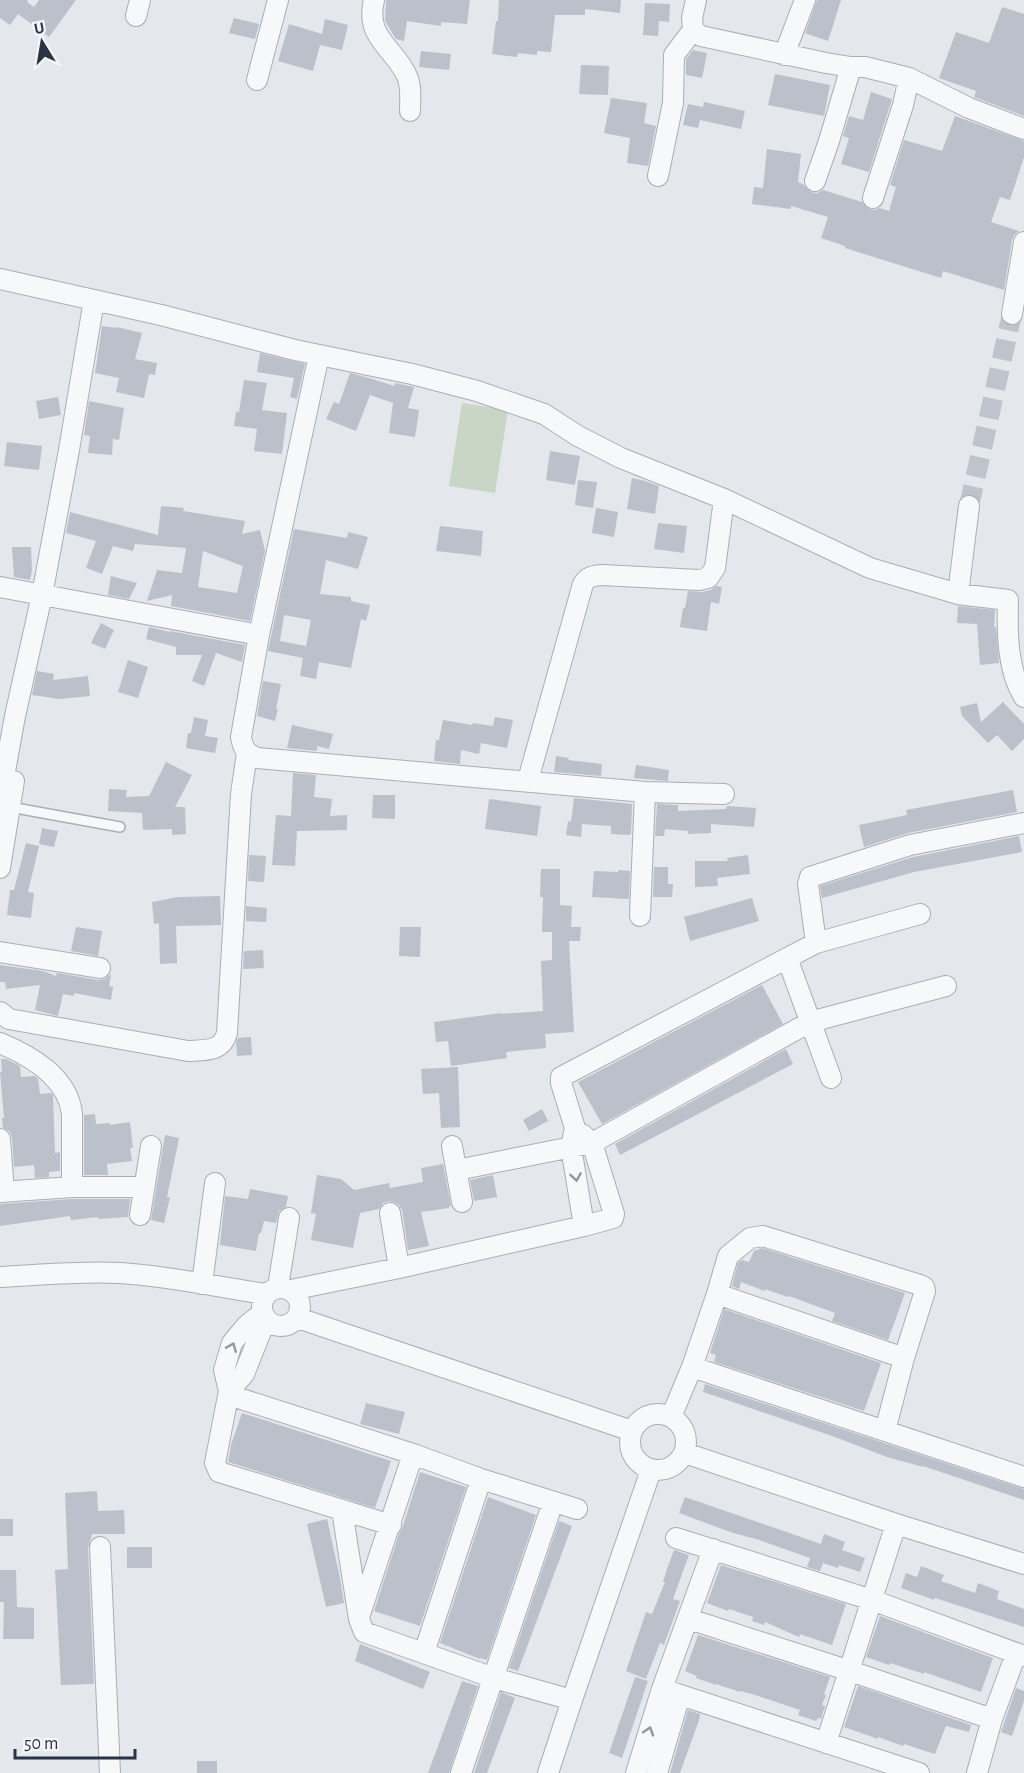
<svg xmlns="http://www.w3.org/2000/svg" width="1024" height="1773" viewBox="0 0 1024 1773" font-family="'Alegreya Sans',sans-serif">
  <rect width="100%" height="100%" fill="#e4e7ec"/>
  <path fill="#c9d6c5" d="M462 403 508 410 495 493 449 486Z"/>
  <path fill="#bbc0ca" fill-rule="evenodd" d="M0 0H28L27 2 34 7 39 0H76L49 37 18 14 10 25 0 18Z
    M386 0H470L467 24 441 22V26L407 21 404 41 396 39 385 21Z
    M499 0H621L620 13 585 9V15H555L551 52 537 51V55L518 53 517 57 492 54 496 21H498Z
    M817 0H841L828 41 805 33Z
    M645 3 670 4 669 22 659 21 658 36 643 35Z
    M1002 7 1024 14V116L974 97 976 91 939 78 956 32 989 43Z
    M234 18 259 24 255 39 229 33Z
    M325 19 348 25 342 50 320 45 313 71 278 61 289 24 322 34Z
    M693 50 707 53 702 78 686 75V59Z
    M421 51 451 54 449 70 419 67Z
    M581 65 609 66 608 95 579 94Z
    M775 74 830 85 824 116 768 105Z
    M871 92 892 99 869 172 841 164 849 138 843 136 849 116 863 120Z
    M611 98 647 103 644 123 656 126 648 166 627 163 630 138 604 133Z
    M704 102 745 111 741 129 700 120 698 128 683 125 688 104 703 107Z
    M955 116 1024 141V157L1010 200 1000 197 991 222 1019 231 1014 235 1012 240 1004 290 943 271 941 278 845 248V246L821 238 828 217 791 206V209L752 204 754 187 763 188 767 149 801 154 798 182 803 184 806 188 811 192 817 193 823 190 862 202 869 209 875 210 879 208 889 211 896 187 890 185 904 140 942 151Z
    M102 326 117 328V327L142 333 135 359 157 363 155 375 149 374 144 398 116 392 119 378 95 373Z
    M260 353 305 364 297 399 290 397 294 378 257 372Z
    M350 373 369 378 394 386 395 383 414 387 408 408 419 410 415 437 389 433 393 403 370 395 356 431 326 419 334 402 339 404Z
    M244 380 267 383 262 410 287 413 282 454 254 451 257 429 234 426 236 412H239Z
    M58 397 61 415 39 419 36 401Z
    M89 401 124 408 119 440 113 439 112 455 88 453 90 436 84 435Z
    M7 442 42 446 39 470 4 466Z
    M550 451 580 456 575 485 546 480Z
    M632 478 645 481 659 486 655 514 627 509Z
    M578 480 597 482 593 508 575 505Z
    M161 506 184 508 183 511 245 521 242 534 260 530 265 551 250 621 171 606 172 595 147 601 157 570 182 573 186 548 135 544 133 551 113 546 102 574 86 568 96 541 66 533 70 512 158 535ZM203 551 243 566 237 593 198 587Z
    M596 508 618 512 614 537 592 533Z
    M658 523 687 526 684 553 654 549Z
    M440 526 483 531 481 556 436 551Z
    M294 529 347 538 348 532 368 537 358 569 326 560 320 594 351 597V601L370 605 366 621 361 619 351 668 319 662 316 679 300 676 303 658 268 651ZM284 615 311 620 306 646 280 641Z
    M12 547H31L32 571 30 580 14 577Z
    M111 576 137 583 129 599 108 595Z
    M716 586 722 587 719 604 711 602 707 631 680 627 683 608H685L688 591 702 592 711 590Z
    M958 606 995 610 994 627H996L999 663 980 665 977 624 957 623Z
    M101 623 114 630 105 649 91 643Z
    M149 627 170 632V631L245 645 242 662 216 653 204 686 192 681 202 655H176V647L146 639Z
    M128 660 148 667 138 698 118 692Z
    M37 671 54 674 53 680 88 676 90 696 60 699 32 695Z
    M263 681 281 684 276 709H278L275 721 257 716Z
    M1003 702 1024 724V739L1012 751 997 735 988 743 962 716 960 707 977 703 981 722Z
    M194 717 208 720 205 736 218 738 215 753 186 748 188 733H191Z
    M495 717 513 720 507 748 481 743 479 754 461 750 460 764 434 761 436 740H439L443 720 472 725 473 723 493 726Z
    M292 725 333 734 329 749 317 746V751L287 748Z
    M556 756 569 758 568 760 602 764 601 776 554 772Z
    M166 762 192 775 175 807H185L186 834 172 835V829L143 830 142 813 108 811 109 789 127 790 126 797 149 796Z
    M636 765 669 770 668 781 634 778Z
    M293 773 316 775 314 797 332 799 330 816 347 815V830L297 831 295 866 272 865 276 815 291 816Z
    M1013 790 1017 812 908 833 864 847 859 825 907 815 906 810Z
    M373 795H395V819L372 818Z
    M574 798 632 804 631 834 629 835 611 834V826L582 824 581 837 566 835 568 821 571 822Z
    M489 799 541 806 537 836 485 829Z
    M657 804 678 805V811L726 809 727 806 756 808 754 827 711 824V833L688 834V831L665 829 664 836H655Z
    M42 828 58 831 54 847 39 844Z
    M1019 836 1022 852 914 872 822 898 820 886 913 857Z
    M26 843 39 846 28 892 34 893 31 918 7 915 10 890H14Z
    M249 855 266 856 264 882 248 881Z
    M748 855 750 874 717 878 718 886 695 887V861H728L727 858Z
    M654 867H668V884H673L672 897H653Z
    M541 869H560V905L572 906 571 927H581L580 941H569L574 1032 545 1034 546 1048 506 1052 507 1058 451 1066 448 1041 436 1042 434 1022 501 1013V1014L543 1011 541 961 552 960V932H542L543 897H540Z
    M618 870 630 871 629 899 592 897 594 871 618 872Z
    M220 896 221 925 176 926 177 963 160 964 159 923 154 924 152 902 178 897Z
    M752 898 759 921 690 941 684 917Z
    M246 906 267 908 266 922 246 921Z
    M76 927 102 931 98 956 71 951Z
    M400 927H421L420 957 399 956Z
    M263 950 264 968 243 969 244 951Z
    M0 965 43 971 56 976 57 973 98 980 105 979 111 974 109 986 113 987 111 1000 74 993V996L63 994 58 1016 35 1010 40 985 6 989 5 982H0Z
    M762 985 783 1024 602 1124 578 1082Z
    M251 1037 252 1055 237 1056 236 1042 238 1038Z
    M786 1049 793 1064 620 1155 615 1144Z
    M1 1059H6L20 1066 21 1077 35 1076 38 1079 40 1094 51 1093 53 1095 55 1153 60 1152V1171L49 1172V1177L35 1178 34 1165 14 1167 12 1138 10 1132 3 1128 2 1118H4L0 1072H2Z
    M458 1067 460 1127 441 1128 439 1093 423 1094 421 1069Z
    M542 1109 548 1121 529 1131 523 1120Z
    M95 1114 96 1124 110 1123V1125L130 1122 133 1148H130L132 1161 107 1164 108 1175H84V1115Z
    M165 1135 179 1138 167 1197H170L164 1223 151 1220Z
    M443 1164 451 1206H449V1208L421 1212 429 1246 408 1250 402 1210 399 1205 394 1202 389 1201 383 1203 379 1209 360 1213 353 1248 311 1240 316 1214 311 1213 317 1175 341 1179 354 1190 389 1183 390 1188 423 1182 421 1168Z
    M493 1175 497 1197 474 1201 470 1180Z
    M250 1189 288 1196 286 1207 279 1211 276 1223 264 1221 261 1233H259L256 1251 220 1245 225 1196 248 1199Z
    M72 1199H130L128 1217 98 1219V1217L71 1220 70 1216 0 1226V1204Z
    M762 1248 905 1293 888 1340 832 1321 835 1313 789 1296 788 1297 765 1289V1291L741 1282 739 1289 732 1286 738 1263 742 1260 749 1262 754 1251Z
    M724 1309 881 1363 864 1411 714 1362 716 1355 710 1353Z
    M705 1384 1024 1489V1500L923 1466V1467L887 1457 835 1437 721 1398 703 1392Z
    M366 1403 405 1412 399 1434 360 1424Z
    M242 1413 391 1461 375 1508 228 1462 231 1445Z
    M420 1472 466 1487 420 1626 374 1611 399 1534 402 1529Z
    M97 1491 98 1511 124 1510 125 1534H92L88 1548 94 1684 61 1685 55 1570 68 1569 65 1493Z
    M488 1497 536 1515 487 1660 480 1658V1659L440 1643Z
    M685 1497 821 1544 824 1534 845 1542 842 1550 865 1558 860 1572 839 1565 838 1568 823 1563 820 1571 807 1567 810 1558 756 1539 733 1533 679 1513Z
    M0 1519H13V1536H0Z
    M327 1519 340 1578 344 1603 326 1607 307 1524Z
    M559 1521 572 1526 518 1671 509 1668Z
    M127 1547H152V1568H127Z
    M674 1550 689 1555 673 1599 680 1601 664 1645 660 1643 646 1679 626 1671 646 1612 652 1614 665 1582H663L667 1569Z
    M721 1565 846 1604 832 1645 800 1634 799 1637 765 1622 764 1625 752 1621 753 1617 729 1609 728 1611 707 1603Z
    M921 1566 944 1575 941 1581 975 1593 978 1583 999 1591 997 1599 1024 1609V1627L935 1598 934 1600 901 1588 906 1573 917 1577Z
    M0 1570H16L17 1607 34 1608V1639H3L4 1602H0Z
    M880 1616 993 1658 981 1692 924 1672V1674L890 1663 889 1665 866 1657Z
    M698 1635 830 1677 824 1694 826 1695 822 1705 825 1706 821 1719 818 1718 816 1721 798 1715 800 1710 752 1694 741 1691 740 1692 716 1684V1685L696 1678 697 1676 685 1671Z
    M360 1644 430 1672 423 1689 355 1661Z
    M635 1677 648 1681 622 1758 609 1753Z
    M462 1681 478 1686 449 1773H428Z
    M858 1686 971 1725 969 1732 946 1726 935 1754 904 1744 903 1746 878 1737V1739L844 1727Z
    M1016 1688 1024 1691V1701L1012 1736 1001 1732Z
    M501 1692 515 1698 487 1773H474Z
    M688 1710 700 1714 699 1720 680 1773H670Z
    M197 1761H217V1773H197Z"/>
  <g fill="none" stroke-linecap="round" stroke-linejoin="round">
    <path stroke="#bfc3cb" stroke-width="20" stroke-dasharray="20 10" stroke-linecap="butt" d="M969 506 1012 314"/>
    <defs>
      <path id="lane" d="M10 807 120 827"/>
      <path id="street" d="M374 0C365 37 392 46 406 74 412 85 410 99 410 111
        M696 0 692 18 693 30 701 36 826 63 851 67H865L909 78 969 108 1024 129
        M136 16 140 0
        M784 55 805 0
        M257 80 278 0
        M658 176 673 103 674 55 693 30
        M815 181 829 141 851 67
        M873 198 903 105 909 78
        M0 279 161 315 295 350 412 374 477 391 544 414 578 436 621 458 724 499 870 568 958 594 1008 600C1007 631 1007 670 1024 697
        M1012 314 1024 242
        M319 355 259 635 241 737C243 749 246 753 257 758L645 792 724 794
        M0 587 259 635
        M958 594 969 506
        M528 780 583 584C588 576 593 576 602 575L699 580 708 578 715 568 724 499
        M0 799 15 716 42 595 69 450 94 300
        M0 868 14 781
        M640 916 645 792
        M816 943 808 884 810 877 910 845 1024 823
        M0 952 100 968
        M787 958 831 1078
        M0 1012 9 1019 188 1051C205 1050 222 1052 227 1033L241 794 247 753
        M0 1043C31 1056 68 1077 72 1114V1187
        M0 1139 4 1192
        M452 1146 462 1202
        M457 1170 592 1143 810 1022 946 986
        M0 1192 72 1187H144
        M390 1213 399 1268
        M140 1215 151 1146
        M584 1226 571 1147 575 1128 561 1083V1077L816 943 920 914
        M0 1277C40 1275 80 1271 120 1273 169 1276 218 1287 266 1294
        M202 1284 215 1183
        M278 1287 289 1218
        M262 1307a19 19 0 1 1 38 0a19 19 0 1 1-38 0Z
        M291 1290 399 1268 584 1226 613 1218 614 1214 592 1143 582 1134
        M717 1294 904 1358
        M262 1313 246 1326 232 1343 224 1370 229 1391 215 1463 219 1472 391 1525
        M298 1318 632 1431
        M692 1367 1024 1477
        M229 1391 244 1374 266 1319
        M229 1395 413 1454 481 1479 577 1509
        M630 1442a28 28 0 1 1 56 0a28 28 0 1 1-56 0Z
        M671 1417 692 1367 717 1294 728 1256 750 1238 763 1236 920 1285 924 1287 925 1291 904 1358 885 1431
        M685 1453 896 1524 1024 1564
        M342 1510 359 1619 364 1632 494 1678 572 1700
        M676 1538 872 1600 1024 1656
        M100 1547 110 1773
        M359 1617 413 1454
        M689 1619 850 1671 992 1719
        M424 1653 481 1479
        M662 1689 919 1773
        M826 1743 896 1524
        M461 1773 553 1502
        M548 1773 572 1700 651 1470
        M636 1773 662 1689 713 1549
        M657 1773 680 1695
        M977 1773 992 1719 1016 1654"/>
    </defs>
    <use href="#lane" stroke="#a9aeb7" stroke-width="12"/>
    <use href="#street" stroke="#a9aeb7" stroke-width="22"/>
    <use href="#lane" stroke="#f7f8fa" stroke-width="9"/>
    <use href="#street" stroke="#f7f8fa" stroke-width="20"/>
  </g>
  <defs><path id="oneway-chevron" d="M-2-3.5L2.5 0L-2 3.5" fill="none" stroke-width="1.6" stroke-linecap="round" stroke-linejoin="round" transform="scale(1.5)"/></defs>
  <g stroke="#9196a0">
    <use href="#oneway-chevron" transform="translate(576 1177) rotate(81)"/>
    <use href="#oneway-chevron" transform="translate(232 1347) rotate(-68)"/>
    <use href="#oneway-chevron" transform="translate(649 1731) rotate(-72)"/>
  </g>
  <g transform="translate(42 42) rotate(349)" stroke="#f4f6f9" stroke-width="4.5" paint-order="stroke">
  <path d="M0-4.5L10 22L0 15L-10 22Z" fill="#2b3445"/>
  <text y="-9" font-size="16" font-weight="bold" text-anchor="middle" fill="#2b3445">U</text>
  </g>
  <path d="M15 1749v9h120v-9" fill="none" stroke="#2b3445" stroke-width="3"/>
  <text x="24" y="1749" font-size="18" fill="#2b3445" stroke="#f4f6f9" stroke-width="4.5" paint-order="stroke">50 m</text>
</svg>
